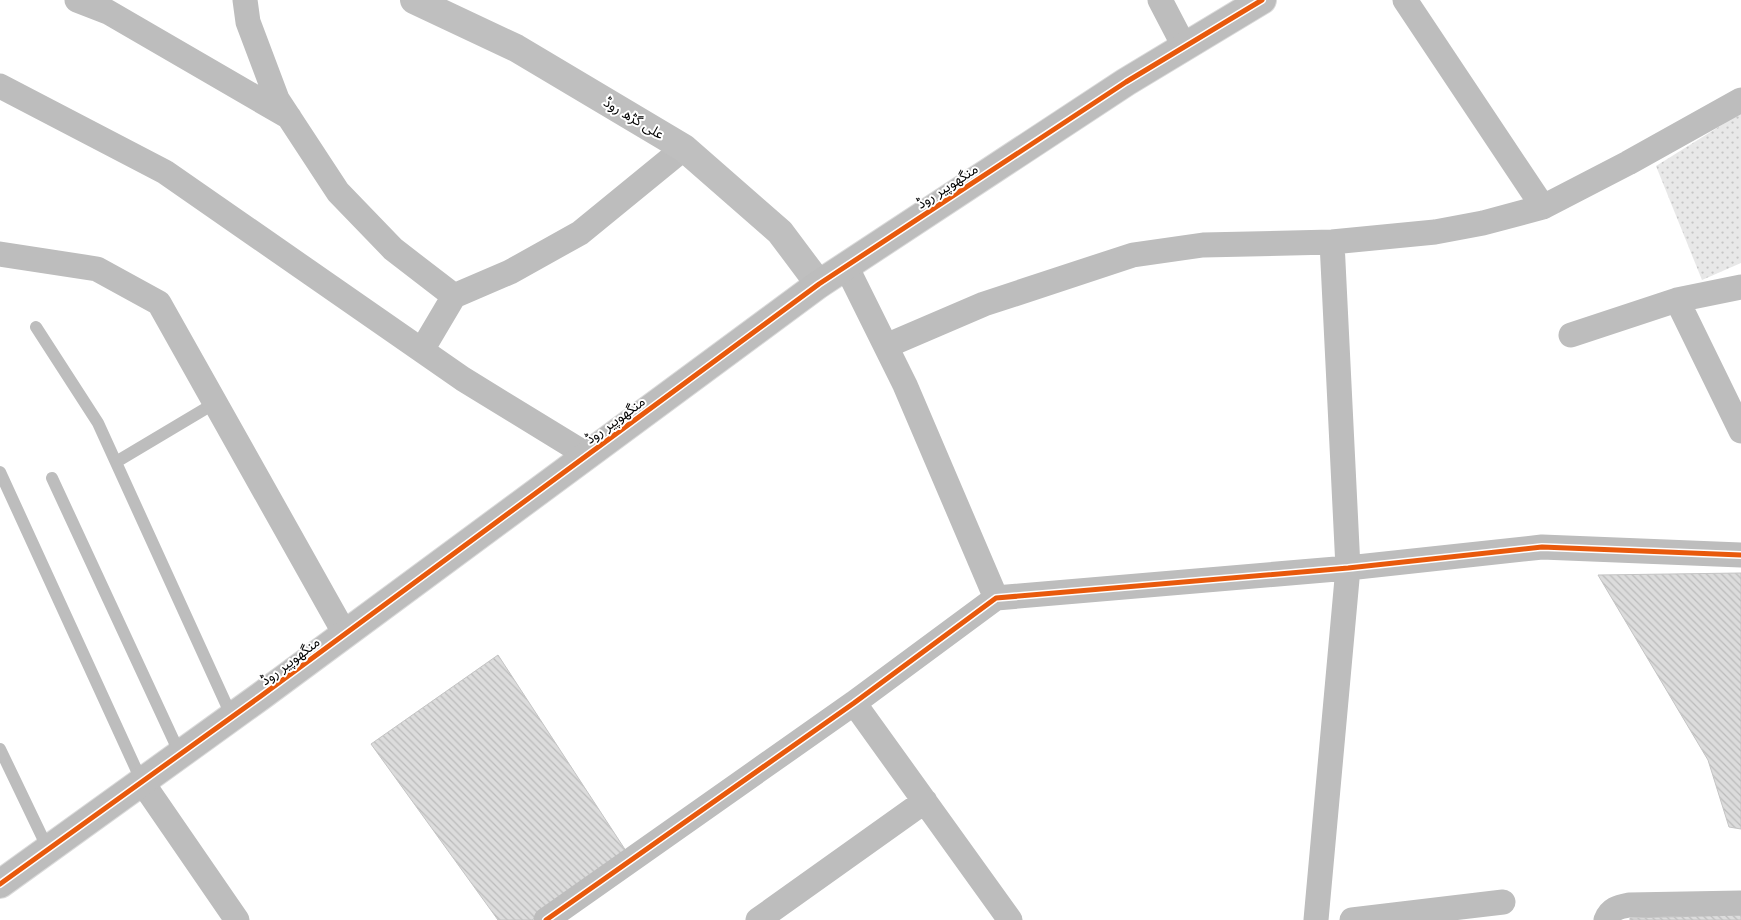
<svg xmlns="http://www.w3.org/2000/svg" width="1741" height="920" viewBox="0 0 1741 920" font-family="Inter,'Noto Sans Arabic',sans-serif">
  <defs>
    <pattern id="park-dots" width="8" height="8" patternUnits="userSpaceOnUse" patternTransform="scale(1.25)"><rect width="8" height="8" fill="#e8e8e8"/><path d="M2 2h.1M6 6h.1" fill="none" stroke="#c5c5c5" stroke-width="1.8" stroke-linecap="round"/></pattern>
    <pattern id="building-back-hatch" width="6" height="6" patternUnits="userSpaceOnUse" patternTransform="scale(1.25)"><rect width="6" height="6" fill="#dcdcdc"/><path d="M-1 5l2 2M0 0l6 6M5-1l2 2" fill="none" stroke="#bbb"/></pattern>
  </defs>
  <rect width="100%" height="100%" fill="#fff"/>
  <path fill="url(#park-dots)" d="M1741 113V263L1702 280 1656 166Z"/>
  <path fill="url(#building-back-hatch)" stroke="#c4c4c4" d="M1741 573V829L1729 827 1708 760 1598 575Z
    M498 655 628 854 532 920H498L371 744Z
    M1741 915V920H1630V918Z"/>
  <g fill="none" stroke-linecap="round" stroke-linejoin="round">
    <defs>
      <path id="primary" d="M0 884 261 696 819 284 1126 82 1262 0"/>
    </defs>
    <use href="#primary" stroke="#dbdbdb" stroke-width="30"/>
    <path stroke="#bdbdbd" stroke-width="12" d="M36 327 98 423 232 717
      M116 462 215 403
      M0 472 142 782
      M52 478 180 754
      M0 749 48 849"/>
    <path stroke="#bdbdbd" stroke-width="25" d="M77 0 108 12 289 117
      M245 0 248 22 277 99 338 192 393 249 454 296 510 272 580 233 684 148
      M1160 0 1184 46
      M1405 0 1543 207
      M0 86 165 172 463 379 587 455
      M0 254 97 269 159 303 345 634
      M846 266 905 385 996 598
      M1677 300 1741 431
      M1571 335 1677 300 1741 287
      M886 346 984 304 1133 255 1203 245 1332 242 1435 232 1483 223 1543 207 1628 163 1741 100
      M422 350 454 296
      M854 703 1010 920
      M142 782 237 920
      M546 920 854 703 996 598 1348 568 1542 547 1741 555
      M758 920 925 801
      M1316 920 1348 568 1332 242
      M1352 920 1503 902
      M1606 920C1610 909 1618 907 1629 905L1741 903"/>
    <path stroke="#bfbfbf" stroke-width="28" d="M414 0 516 48 684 148 780 232 819 284"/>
    <use href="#primary" stroke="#bdbdbd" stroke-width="28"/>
    <defs>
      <path id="cycleway" d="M0 884 261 696 819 284 1126 82 1262 0
        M546 920 854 703 996 598 1348 568 1542 547 1741 555"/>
    </defs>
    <use href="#cycleway" stroke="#fff" stroke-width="8"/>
    <use href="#cycleway" stroke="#e8590c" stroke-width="5"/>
  </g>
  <g text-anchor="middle" stroke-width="4" stroke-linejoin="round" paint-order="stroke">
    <g font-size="14" fill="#000" stroke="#fff">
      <text transform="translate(634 118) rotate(31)" y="5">علی گڑھ روڈ</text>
      <text transform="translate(947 186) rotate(-33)" y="5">منگھوپیر روڈ</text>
      <text transform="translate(615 420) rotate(-36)" y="5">منگھوپیر روڈ</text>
      <text transform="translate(290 661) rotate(-37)" y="5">منگھوپیر روڈ</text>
    </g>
  </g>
</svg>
